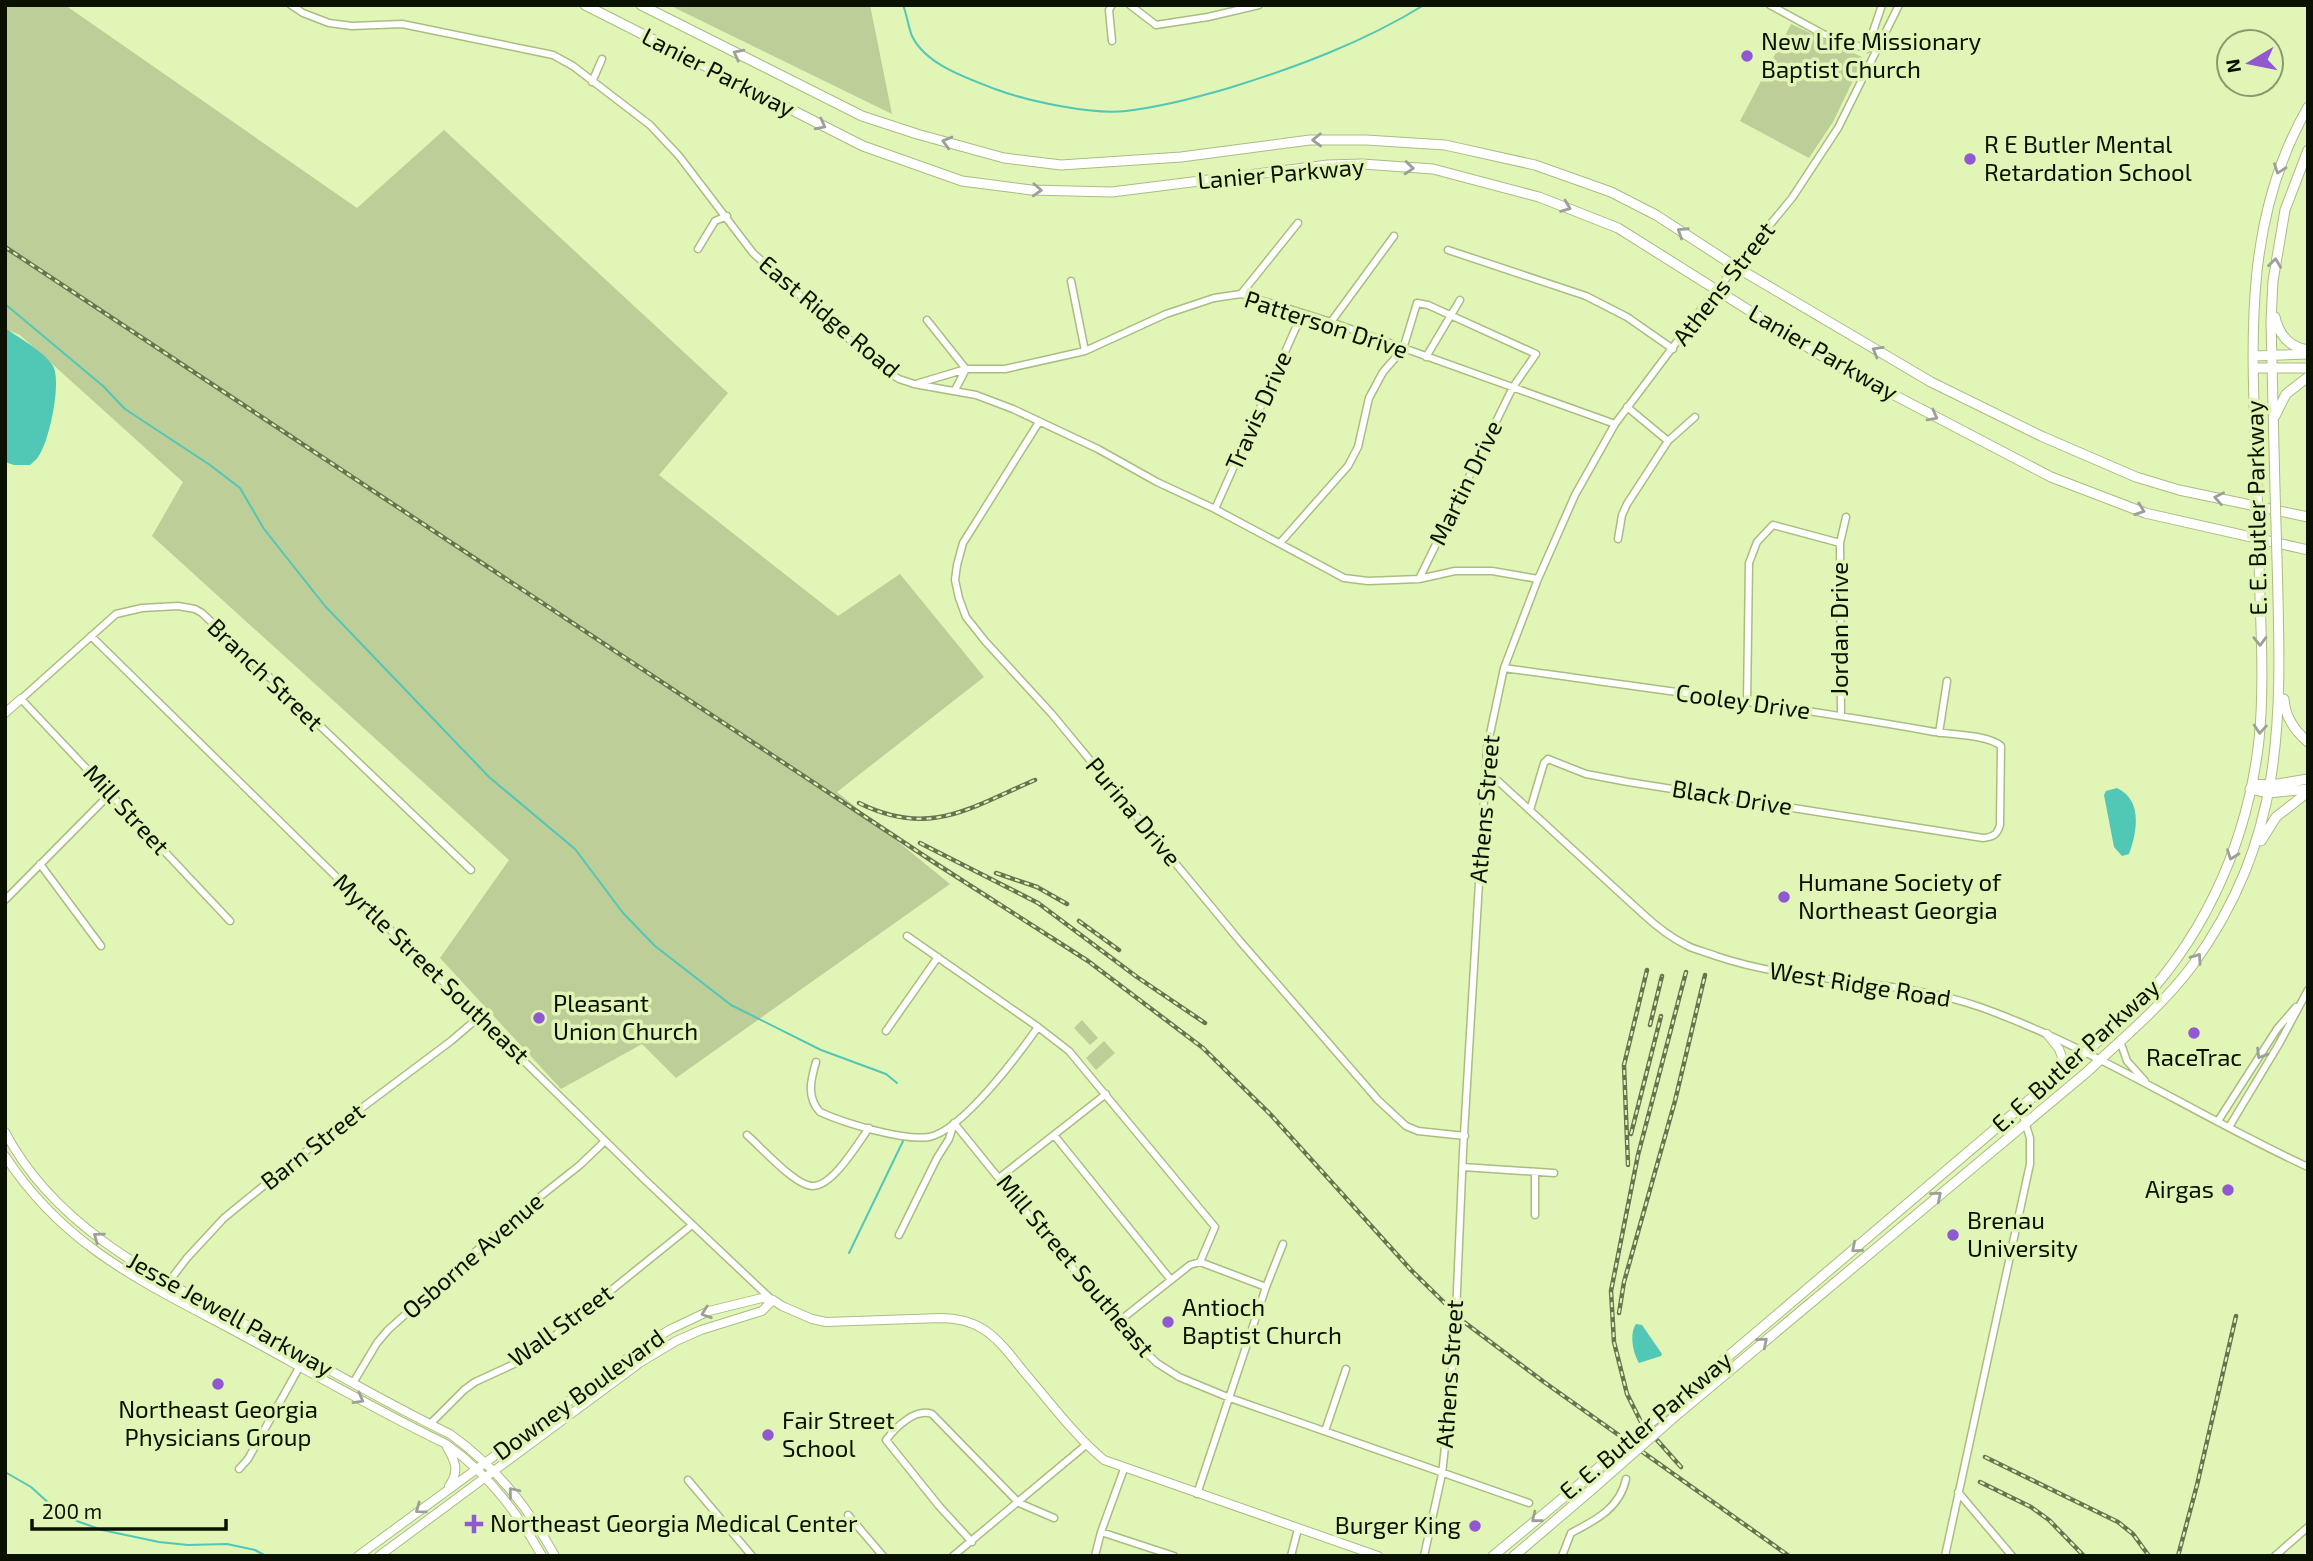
<svg xmlns="http://www.w3.org/2000/svg" width="2313" height="1561" viewBox="0 0 2313 1561" font-family="'Exo 2',sans-serif">
  <rect width="100%" height="100%" fill="#e1f5b6"/>
  <path fill="#bdce99" d="M5 5H65L357 208 444 130 728 393 659 475 838 616 900 574 984 677 837 792 950 884 676 1078 642 1044 561 1089 440 958 509 860 152 536 183 482 20 335 5 329Z
    M669 5H870L892 114Z
    M1791 24 1864 58 1833 122 1809 158 1740 121Z
    M1082 1020 1098 1038 1090 1045 1074 1028Z
    M1104 1041 1115 1053 1096 1070 1086 1058Z"/>
  <path fill="#51c7b6" d="M5 328C18 337 46 353 53 366 62 382 49 443 38 457 38 458 31 464 30 465H14L5 462Z
    M2117 788C2143 800 2137 832 2129 854L2122 856 2114 847 2104 795 2106 791Z
    M1636 1324 1642 1325 1662 1354 1661 1356 1639 1363C1633 1353 1629 1334 1636 1324Z"/>
  <g fill="none" stroke-linecap="round" stroke-linejoin="round">
    <path stroke="#51c7b6" stroke-width="2" d="M903 5C907 15 908 26 912 36 926 65 967 78 995 89 1027 101 1092 115 1126 111 1160 107 1195 98 1229 88 1297 67 1364 42 1424 5
      M5 304 103 386 125 409 210 465 240 488 264 529 325 606 489 777 575 849 623 913 655 946 731 1005 821 1050 886 1074 897 1083
      M849 1253 904 1139
      M5 1472 31 1487 63 1516 102 1530 159 1542 188 1545 227 1544 255 1550 266 1556"/>
    <defs>
      <path id="minor" d="M291 5 303 13 329 23 352 26 402 24 553 55 573 66 650 125 679 156 753 253 881 368 899 379 914 384 976 395 1013 409 1098 449 1157 482 1215 509 1344 578 1368 581 1419 579 1455 571H1492L1538 579
        M1130 5 1156 25 1208 17 1259 5
        M1770 5 1823 34 1867 49
        M1112 41 1109 10 1112 5
        M1867 49 1882 5
        M592 82 602 59
        M698 249 715 221 727 216
        M1448 250 1586 296 1627 317 1673 349
        M1745 255 1792 198 1838 128 1899 5
        M1071 281 1085 351
        M1241 294 1298 223
        M927 320 966 369 955 390
        M1331 322 1394 236
        M1426 357 1460 300
        M919 383 966 369H1005L1085 351 1166 314 1214 298 1241 294 1331 322 1615 424
        M1627 407 1668 441
        M1039 422 963 543 957 565 955 580 959 598 966 617 985 641 1051 713 1239 940 1378 1100 1406 1126 1418 1131 1465 1136
        M1215 509 1302 314
        M1618 539 1622 515 1627 504 1668 441 1695 417
        M1280 543 1348 466 1358 447 1369 398 1383 372 1403 349 1417 303 1428 305 1536 354 1513 387 1419 579
        M91 636 644 1179 771 1299
        M1504 668C1646 688 1788 706 1929 731 1948 735 1987 734 2001 746L2000 825C1997 835 1993 837 1983 838L1628 782 1586 774 1548 759 1544 763 1530 810
        M1747 702 1749 563 1757 542 1773 525 1840 543
        M1841 715 1840 543 1846 517
        M1939 733 1947 681
        M1486 770 1643 914C1656 926 1670 937 1686 945 1695 950 1706 952 1716 956 1801 985 1894 977 1980 1007 2095 1048 2197 1116 2308 1167
        M40 864 101 946
        M5 900 110 794
        M230 921 21 699 116 614 142 608 178 606 195 609 202 613 471 870
        M907 936 1038 1027 1069 1051 1215 1227 1200 1262 1190 1265 1118 1322
        M886 1031 938 957
        M2120 1041 2127 1061 2145 1081
        M816 1062C811 1079 806 1097 820 1112 844 1123 903 1141 929 1137 962 1131 1019 1054 1038 1027
        M2218 1121 2277 1029 2296 1007
        M954 1123 1057 1250 1139 1346 1157 1363 1179 1377 1230 1398 1529 1503
        M2229 1127 2279 1044 2308 990
        M747 1135C761 1147 795 1186 813 1186 833 1186 858 1143 869 1128
        M1054 1135 1171 1280
        M1463 1167 1554 1173
        M1535 1172V1215
        M999 1178 1106 1094
        M899 1235 937 1158 949 1139 954 1123
        M1200 1262 1266 1287
        M161 1292 187 1258 224 1218 331 1131 451 1041 479 1017
        M353 1383 377 1343 388 1330 513 1218 580 1165 605 1141
        M430 1424 464 1390 475 1382 514 1364 552 1338 692 1225
        M1325 1431 1346 1369
        M239 1469 248 1459 305 1357
        M688 1480 752 1556
        M1958 1492 2012 1556
        M1197 1494 1266 1287 1283 1244
        M848 1515 883 1556
        M1101 1532 1174 1556
        M972 1542 939 1506 886 1440C896 1427 915 1408 932 1414L1019 1503 1054 1518
        M953 1556 1086 1445
        M1095 1556 1101 1532 1124 1469
        M1291 1556 1298 1529
        M1424 1556 1442 1474 1448 1419 1456 1314 1463 1151 1487 748 1504 668 1538 579 1575 495 1615 424 1703 307
        M1562 1556 1571 1533C1596 1520 1620 1508 1626 1479
        M1945 1556 2030 1164V1138L2021 1109
        M2275 1556 2308 1527"/>
      <path id="major" d="M5 713 21 699
        M2047 1034 2059 1049 2066 1068
        M5 1132C60 1237 174 1285 273 1339 332 1371 390 1405 450 1434 496 1467 528 1507 555 1556
        M5 1156C69 1254 155 1287 253 1341 317 1376 380 1412 446 1444 486 1472 518 1513 542 1556
        M447 1447C455 1461 460 1471 449 1486
        M358 1556 651 1341 671 1329 709 1311 762 1298 773 1300 782 1306 812 1319 826 1322 941 1318C956 1318 970 1321 983 1329 999 1339 1012 1357 1024 1372 1050 1402 1074 1435 1104 1460L1378 1556
        M379 1556 641 1362 676 1341 701 1330 762 1311 773 1300"/>
      <path id="highway" d="M585 5 863 146 962 181 1031 190 1112 192 1328 165 1362 164 1433 169 1539 197 1618 228 1833 363 2051 477 2145 513 2308 550
        M641 5 862 116 917 134 1004 158 1061 165 1181 157 1310 140H1366L1445 145 1535 165 1611 192 1656 215 1736 267 1931 382 2041 436 2136 477 2179 490 2308 517
        M2275 317C2279 335 2289 347 2308 350
        M2253 356 2308 354
        M2254 368H2308
        M2275 416 2286 394 2308 377
        M2257 488C2253 356 2239 226 2308 107
        M2275 490 2271 321 2273 281 2285 210 2308 150
        M2284 699C2285 716 2295 731 2308 742
        M2252 784 2271 785 2308 779
        M2250 789 2269 793 2308 789
        M2261 841 2276 817 2308 792
        M1665 1410 2122 1021C2200 948 2247 847 2259 740 2265 681 2260 619 2259 560
        M1673 1418 2087 1072C2123 1038 2162 1006 2192 966 2288 834 2281 713 2277 559
        M1493 1556 1581 1483
        M1514 1556 1590 1491"/>
    </defs>
    <use href="#minor" stroke="#aabd81" stroke-width="9"/>
    <use href="#major" stroke="#aabd81" stroke-width="10"/>
    <use href="#highway" stroke="#aabd81" stroke-width="11"/>
    <use href="#minor" stroke="#fff" stroke-width="6"/>
    <use href="#major" stroke="#fff" stroke-width="8"/>
    <use href="#highway" stroke="#fff" stroke-width="9"/>
    <defs>
      <path id="rail" d="M5 247 935 863 1088 961 1203 1048 1271 1115 1411 1270 1464 1322 1544 1382 1789 1556
        M859 803C930 838 969 808 1035 780
        M920 843 1038 903 1137 977 1205 1023
        M996 873 1037 887 1067 904
        M1079 921 1119 950
        M1650 1025 1662 976
        M1631 1134 1661 1016
        M1628 1165 1624 1065 1647 970
        M1619 1313 1624 1282 1675 1101 1705 975
        M1985 1457 2118 1522 2133 1534 2149 1556
        M1681 1467 1641 1422 1627 1394 1614 1342 1611 1291 1638 1155 1686 972
        M1980 1482 2031 1507 2049 1520 2084 1556
        M2178 1556 2197 1485 2236 1316"/>
    </defs>
    <use href="#rail" stroke="#68744f" stroke-width="4.5"/>
    <use href="#rail" stroke="#e1f5b6" stroke-width="2" stroke-dasharray="5" stroke-linecap="butt"/>
    <defs>
      <path id="minor-bridge" d="M1703 307 1745 255"/>
      <path id="highway-bridge" d="M2257 488 2259 560
        M2275 490 2277 559
        M1581 1483 1665 1410
        M1590 1491 1673 1418"/>
    </defs>
    <use href="#minor-bridge" stroke="#aabd81" stroke-width="9" stroke-linecap="butt"/>
    <use href="#highway-bridge" stroke="#aabd81" stroke-width="11" stroke-linecap="butt"/>
    <use href="#minor-bridge" stroke="#fff" stroke-width="6"/>
    <use href="#highway-bridge" stroke="#fff" stroke-width="9"/>
  </g>
  <defs><path id="oneway-chevron" d="M-2-3.5L2.5 0L-2 3.5" fill="none" stroke-width="1.6" stroke-linecap="round" stroke-linejoin="round" transform="scale(1.75)"/></defs>
  <g stroke="#9da099">
    <use href="#oneway-chevron" transform="translate(738 54) rotate(-153)"/>
    <use href="#oneway-chevron" transform="translate(821 125) rotate(27)"/>
    <use href="#oneway-chevron" transform="translate(1317 140) rotate(178)"/>
    <use href="#oneway-chevron" transform="translate(947 142) rotate(-165)"/>
    <use href="#oneway-chevron" transform="translate(1409 168) rotate(5)"/>
    <use href="#oneway-chevron" transform="translate(2279 169) rotate(110)"/>
    <use href="#oneway-chevron" transform="translate(1037 190) rotate(3)"/>
    <use href="#oneway-chevron" transform="translate(1566 207) rotate(21)"/>
    <use href="#oneway-chevron" transform="translate(1682 232) rotate(-147)"/>
    <use href="#oneway-chevron" transform="translate(2275 263) rotate(-83)"/>
    <use href="#oneway-chevron" transform="translate(1877 351) rotate(-150)"/>
    <use href="#oneway-chevron" transform="translate(1933 416) rotate(28)"/>
    <use href="#oneway-chevron" transform="translate(2219 498) rotate(-169)"/>
    <use href="#oneway-chevron" transform="translate(2140 510) rotate(19)"/>
    <use href="#oneway-chevron" transform="translate(2260 641) rotate(89)"/>
    <use href="#oneway-chevron" transform="translate(2260 729) rotate(94)"/>
    <use href="#oneway-chevron" transform="translate(2232 855) rotate(110)"/>
    <use href="#oneway-chevron" transform="translate(2197 958) rotate(-55)"/>
    <use href="#oneway-chevron" transform="translate(2261 1054) rotate(121)"/>
    <use href="#oneway-chevron" transform="translate(1937 1196) rotate(-40)"/>
    <use href="#oneway-chevron" transform="translate(98 1237) rotate(-144)"/>
    <use href="#oneway-chevron" transform="translate(1856 1248) rotate(140)"/>
    <use href="#oneway-chevron" transform="translate(706 1313) rotate(160)"/>
    <use href="#oneway-chevron" transform="translate(1763 1342) rotate(-40)"/>
    <use href="#oneway-chevron" transform="translate(359 1399) rotate(29)"/>
    <use href="#oneway-chevron" transform="translate(513 1492) rotate(-130)"/>
    <use href="#oneway-chevron" transform="translate(420 1509) rotate(144)"/>
    <use href="#oneway-chevron" transform="translate(1536 1518) rotate(141)"/>
  </g>
  <g fill="#9059d1" stroke="#e1f5b6" stroke-width="2.5">
    <circle cx="1747" cy="56" r="7"/>
    <circle cx="1970" cy="159" r="7"/>
    <circle cx="1784" cy="897" r="7"/>
    <circle cx="539" cy="1018" r="7"/>
    <circle cx="2194" cy="1033" r="7"/>
    <circle cx="2228" cy="1190" r="7"/>
    <circle cx="1953" cy="1235" r="7"/>
    <circle cx="1168" cy="1322" r="7"/>
    <circle cx="218" cy="1384" r="7"/>
    <circle cx="768" cy="1435" r="7"/>
    <path d="M470.5 1513.5h7v7h7v7h-7v7h-7v-7h-7v-7h7z"/>
    <circle cx="1475" cy="1526" r="7"/>
  </g>
  <g text-anchor="middle" stroke-width="7" stroke-linejoin="round" paint-order="stroke">
    <g font-size="24" fill="#0b1100" stroke="#e1f5b6" text-anchor="start">
      <text x="1761" y="50">New Life Missionary<tspan x="1761" dy="28">Baptist Church</tspan></text>
      <text x="1984" y="153">R E Butler Mental<tspan x="1984" dy="28">Retardation School</tspan></text>
      <text x="1798" y="891">Humane Society of<tspan x="1798" dy="28">Northeast Georgia</tspan></text>
      <text x="553" y="1012">Pleasant<tspan x="553" dy="28">Union Church</tspan></text>
      <text x="2194" y="1066" text-anchor="middle">RaceTrac</text>
      <text x="2214" y="1198" text-anchor="end">Airgas</text>
      <text x="1967" y="1229">Brenau<tspan x="1967" dy="28">University</tspan></text>
      <text x="1182" y="1316">Antioch<tspan x="1182" dy="28">Baptist Church</tspan></text>
      <text x="218" y="1418" text-anchor="middle">Northeast Georgia<tspan x="218" dy="28">Physicians Group</tspan></text>
      <text x="782" y="1429">Fair Street<tspan x="782" dy="28">School</tspan></text>
      <text x="490" y="1532">Northeast Georgia Medical Center</text>
      <text x="1461" y="1534" text-anchor="end">Burger King</text>
    </g>
    <g font-size="24" fill="#0b1100" stroke="#e1f5b6">
      <text transform="translate(718 73) rotate(27)" y="8">Lanier Parkway</text>
      <text transform="translate(1281 174) rotate(-5)" y="8">Lanier Parkway</text>
      <text transform="translate(1724 284) rotate(-52)" y="8">Athens Street</text>
      <text transform="translate(829 317) rotate(40)" y="8">East Ridge Road</text>
      <text transform="translate(1326 325) rotate(18)" y="8">Patterson Drive</text>
      <text transform="translate(1823 353) rotate(30)" y="8">Lanier Parkway</text>
      <text transform="translate(1259 411) rotate(-66)" y="8">Travis Drive</text>
      <text transform="translate(1466 483) rotate(-64)" y="8">Martin Drive</text>
      <text transform="translate(2257 508) rotate(-91)" y="8">E. E. Butler Parkway</text>
      <text transform="translate(1840 629) rotate(-90)" y="8">Jordan Drive</text>
      <text transform="translate(265 675) rotate(44)" y="8">Branch Street</text>
      <text transform="translate(1743 702) rotate(8)" y="8">Cooley Drive</text>
      <text transform="translate(1732 798) rotate(9)" y="8">Black Drive</text>
      <text transform="translate(1485 809) rotate(-85)" y="8">Athens Street</text>
      <text transform="translate(126 810) rotate(47)" y="8">Mill Street</text>
      <text transform="translate(1133 812) rotate(50)" y="8">Purina Drive</text>
      <text transform="translate(431 969) rotate(44)" y="8">Myrtle Street Southeast</text>
      <text transform="translate(1860 985) rotate(9)" y="8">West Ridge Road</text>
      <text transform="translate(2076 1056) rotate(-42)" y="8">E. E. Butler Parkway</text>
      <text transform="translate(313 1147) rotate(-38)" y="8">Barn Street</text>
      <text transform="translate(473 1256) rotate(-41)" y="8">Osborne Avenue</text>
      <text transform="translate(1075 1266) rotate(50)" y="8">Mill Street Southeast</text>
      <text transform="translate(230 1315) rotate(29)" y="8">Jesse Jewell Parkway</text>
      <text transform="translate(561 1326) rotate(-36)" y="8">Wall Street</text>
      <text transform="translate(1450 1374) rotate(-86)" y="8">Athens Street</text>
      <text transform="translate(579 1395) rotate(-36)" y="8">Downey Boulevard</text>
      <text transform="translate(1646 1426) rotate(-40)" y="8">E. E. Butler Parkway</text>
    </g>
  </g>
  <rect width="2313" height="1561" fill="none" stroke="#0b1100" stroke-width="14"/>
  <g transform="translate(2250 63) rotate(260)"><circle r="33" fill="#e1f5b6" stroke="#8b9a6d" stroke-width="2"/>
  <path d="M0-5L12 26L0 18L-12 26Z" fill="#9059d1"/>
  <text y="-10" font-size="19" font-weight="bold" text-anchor="middle" fill="#0b1100">N</text>
  </g>
  <path d="M32 1519v10h194v-10" fill="none" stroke="#0b1100" stroke-width="3.5"/>
  <text x="42" y="1519" font-size="21" fill="#0b1100" stroke="#e1f5b6" stroke-width="5" paint-order="stroke">200 m</text>
</svg>
